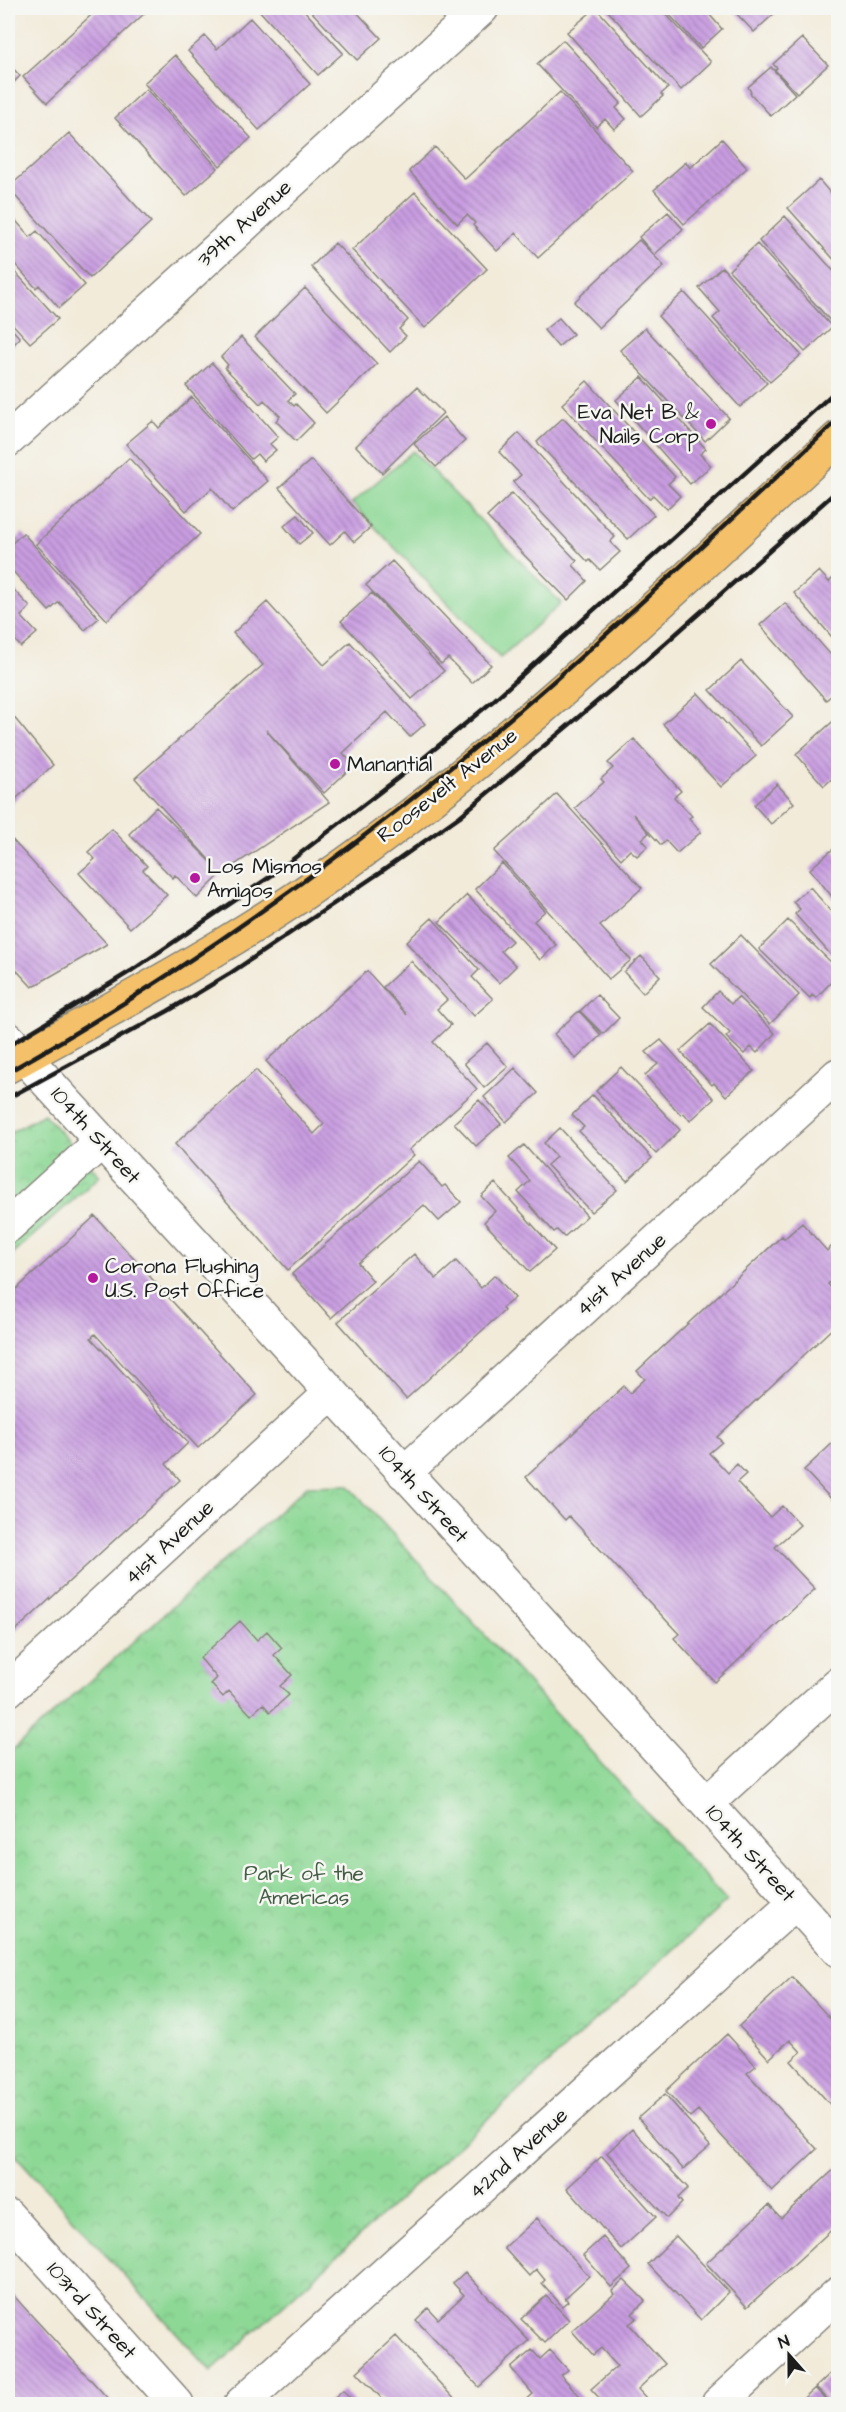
<svg xmlns="http://www.w3.org/2000/svg" width="846" height="2412" viewBox="0 0 846 2412" font-family="'Architects Daughter',sans-serif">
  <defs>
    <pattern id="park-crowns" width="20" height="18" patternUnits="userSpaceOnUse" patternTransform="scale(1.5)"><rect width="20" height="18" fill="#8dd895"/><path d="M2 6a3 3 0 1 1 6 0M12 15a3 3 0 1 1 6 0" fill="none" stroke="#79b980"/></pattern>
    <pattern id="building-back-hatch" width="6" height="6" patternUnits="userSpaceOnUse" patternTransform="scale(1.5)"><rect width="6" height="6" fill="#c99de1"/><path d="M-1 5l2 2M0 0l6 6M5-1l2 2" fill="none" stroke="#a27fb6"/></pattern>
  </defs>
  <rect width="100%" height="100%" fill="#f6f6f2"/>
  <filter id="ink" filterUnits="userSpaceOnUse"><feTurbulence type="fractalNoise" baseFrequency=".0167" numOctaves="2"/><feDisplacementMap in="SourceGraphic" scale="12" xChannelSelector="R" yChannelSelector="G"/><feConvolveMatrix kernelMatrix="1 2 1 2 8 2 1 2 1" color-interpolation-filters="sRGB"/></filter>
  <filter id="wash" filterUnits="userSpaceOnUse"><feTurbulence type="fractalNoise" baseFrequency=".008" numOctaves="4" result="noise"/><feDisplacementMap in="SourceGraphic" scale="24" xChannelSelector="R" yChannelSelector="G"/><feGaussianBlur stdDeviation="1.35" result="paint"/><feColorMatrix in="noise" values="0 0 0 0 0 0 0 0 0 0 0 0 0 0 0 0 0 1.4 0 .05"/><feComposite in="paint" operator="in"/></filter>
  <g filter="url(#wash)">
    <rect width="100%" height="100%" fill="#f2ebda"/>
    <path fill="#8dd895" stroke="#547a58" stroke-width="1.5" d="M413 451 561 603 500 658 352 503Z"/>
    <path fill="url(#park-crowns)" stroke="#547a58" stroke-width="1.5" d="M44 1114 100 1176 8 1258V1134Z
      M348 1485 727 1901 211 2371 8 2147V1754L307 1486Z"/>
    <g id="blocks">
      <path fill="url(#building-back-hatch)" d="M99 8H143L146 12 47 103 23 77Z
        M257 8H302L343 53 318 75Z
        M308 8H353L381 38 357 60Z
        M596 8 668 88 661 94 663 96 641 116 567 32Z
        M605 8H660L711 62 681 90Z
        M663 8H716L709 14 722 29 701 48Z
        M731 8H775L778 10 754 32Z
        M250 18 310 84 259 130 188 51 205 36 217 49Z
        M802 38 828 65 797 93 775 70 777 68 773 64Z
        M563 40 621 103 616 108 626 119 614 129 605 119 596 127 537 64Z
        M175 55 251 138 220 166 144 83Z
        M8 63 20 76 8 88Z
        M771 67 795 94 771 116 750 93 751 92 748 87Z
        M146 89 218 168 186 196 115 118Z
        M560 92 633 171 538 258 516 233 497 251 473 225 475 223 467 215 457 224 409 171 435 147 465 179Z
        M69 133 151 222 90 278 8 188Z
        M722 139 747 168 684 224 654 190 686 162 690 168Z
        M819 180 838 202V264L788 208Z
        M415 192 487 269 425 328 352 250Z
        M668 212 683 229 654 255 639 237Z
        M11 215 30 237 37 231 85 285 59 308 39 285 36 288 8 256V218Z
        M785 216 838 276V320L834 325 759 241Z
        M639 240 664 266 599 328 574 302Z
        M335 243 408 320 399 329 406 336 390 352 311 267Z
        M757 244 832 327 805 352 729 270Z
        M8 264 58 319 30 343 8 319Z
        M722 267 801 355 770 382 713 318 720 312 699 288Z
        M305 288 377 364 326 413 255 337Z
        M684 292 767 383 740 407 658 316Z
        M559 318 573 334 558 347 544 330Z
        M8 325 20 338 8 350Z
        M645 328 729 418 705 441 620 350Z
        M241 337 295 394 288 400 294 406 296 404 314 423 296 441 276 421 280 416 264 400 260 404 225 368 228 365 221 357Z
        M212 363 278 437 270 444 276 450 263 461 257 454 251 459 186 386Z
        M642 377 706 449 700 454 711 466 690 484 616 400Z
        M587 381 675 477 668 484 680 496 667 509 653 495 649 499 562 404Z
        M417 387 443 413 382 473 356 446Z
        M192 397 268 481 232 512 212 488 186 511 126 444 153 421 159 428Z
        M444 417 465 441 436 467 414 444Z
        M563 418 654 515 628 539 537 442Z
        M519 433 615 537 610 542 620 552 600 570 590 560 588 562 513 482 521 475 499 452Z
        M129 458 200 534 107 620 36 544Z
        M311 460 371 527 354 542 345 531 330 545 279 488Z
        M512 493 577 561 573 565 587 581 568 600 487 517Z
        M298 515 313 533 299 544 284 526Z
        M23 533 99 618 85 630 59 602 49 611 8 566V547Z
        M392 561 491 665 472 683 448 658 441 664 366 585Z
        M819 571 829 582 838 573V644L794 593Z
        M8 584 30 607 21 616 37 633 21 647 8 633Z
        M372 593 444 671 412 699 341 621Z
        M267 602 324 665 350 642 425 724 410 737 387 712 343 753 354 765 324 793 266 730 329 802 221 874 197 898 175 875 173 878 129 834 156 807 212 863 135 778 263 665 233 633Z
        M785 603 838 663V690L826 700 760 625Z
        M741 661 793 717 761 746 710 690Z
        M698 693 756 756 721 787 663 724Z
        M8 710 53 765 8 806Z
        M838 717V773L824 786 796 754Z
        M634 739 681 791 674 797 692 816 689 818 701 832 677 853 666 841 661 845 633 814 649 833 642 839 648 846 637 856 630 850 621 859 575 808 604 782 601 779 613 768 608 763Z
        M777 784 794 803 771 824 754 805Z
        M557 794 642 888 600 926 631 960 609 979 494 851Z
        M112 829 147 866 143 870 167 895 130 928 79 873 95 859 88 852Z
        M8 835 107 944 32 987 8 961Z
        M833 849 838 856V904L810 869Z
        M502 863 545 911 534 921 556 945 540 960 475 889Z
        M810 887 838 919V963L795 914 800 909 793 902Z
        M467 895 512 941 501 951 516 966 499 983 439 922Z
        M432 918 479 970 472 977 493 999 474 1016 406 942Z
        M788 920 838 969V975L816 998 812 995 810 998 759 949Z
        M741 935 799 995 770 1024 711 964Z
        M641 956 660 976 643 993 624 972Z
        M411 961 447 1000 437 1009 451 1025 433 1042 477 1089 409 1150 414 1155 288 1270 175 1144 256 1070 314 1134 324 1124 266 1061 367 971 407 1015 383 987Z
        M718 991 731 1004 738 997 775 1033 757 1053 751 1047 744 1054 726 1037 730 1033 703 1007Z
        M597 995 619 1018 603 1034 580 1011Z
        M579 1011 601 1035 576 1059 554 1034Z
        M710 1024 754 1071 726 1096 714 1083 712 1085 680 1051Z
        M661 1040 714 1099 690 1121 684 1113 681 1115 645 1075 658 1064 646 1052Z
        M487 1043 508 1067 484 1088 464 1063Z
        M621 1067 680 1130 656 1154 596 1091Z
        M515 1068 538 1093 506 1122 484 1097Z
        M593 1095 652 1158 627 1181 579 1131 584 1127 572 1115Z
        M479 1100 501 1124 476 1146 454 1123Z
        M560 1128 617 1190 591 1212 547 1165 556 1157 544 1143Z
        M524 1145 587 1216 564 1237 557 1230 554 1232 518 1192 530 1181 509 1158Z
        M419 1161 442 1187 445 1185 461 1202 439 1221 424 1205 358 1263 373 1281 331 1318 292 1274Z
        M495 1183 555 1250 530 1272 484 1222 495 1211 481 1196Z
        M95 1216 257 1395 198 1448 95 1334 91 1338 188 1443 166 1464 180 1480 15 1631 8 1624V1297Z
        M802 1223 827 1251 838 1240V1274L828 1284 838 1295V1323L717 1437 722 1442 709 1453 728 1473 737 1464 746 1474 737 1482 770 1517 782 1506 800 1525 775 1547 815 1589 715 1682 674 1638 679 1634 569 1516 565 1520 526 1477 624 1386 630 1393 645 1379 637 1371 782 1236 784 1239Z
        M414 1254 436 1279 456 1261 481 1288 495 1275 515 1298 502 1308 504 1311 406 1399 338 1322Z
        M838 1438V1506L804 1470Z
        M240 1621 257 1640 267 1631 282 1648 274 1655 292 1675 280 1686 289 1695 270 1712 263 1704 251 1715 229 1691 223 1697 211 1684 217 1678 200 1658Z
        M792 1977 838 2027V2113L791 2061 801 2052 790 2040 769 2059 739 2026Z
        M727 2034 756 2066 747 2073 817 2149 772 2191 698 2110 690 2117 666 2091Z
        M665 2094 710 2146 683 2169 638 2118Z
        M632 2129 688 2188 678 2198 682 2203 667 2218 607 2153Z
        M602 2156 656 2217 621 2249 567 2188Z
        M838 2166V2224L747 2307 706 2263 769 2205 781 2218Z
        M537 2218 589 2276 565 2298 568 2301 562 2306 542 2283 545 2280 536 2269 529 2276 504 2248Z
        M676 2236 729 2292 701 2320 648 2264Z
        M603 2237 631 2269 611 2287 583 2255Z
        M465 2272 529 2341 479 2387 416 2320 428 2308 438 2319 464 2295 453 2283Z
        M624 2280 645 2301 632 2314 637 2318 629 2324 665 2364 638 2389 646 2398 639 2404H605L591 2389 617 2366 601 2348 593 2355 572 2331 614 2294 612 2291Z
        M8 2289 22 2305 113 2404H8Z
        M546 2296 569 2320 545 2343 521 2319Z
        M396 2336 459 2404H387L357 2372Z
        M532 2350 540 2359 550 2350 568 2370 561 2375 587 2404H522L533 2394 511 2368Z
        M838 2366V2404H832L816 2387Z
        M815 2388 830 2404H797Z
        M343 2390 356 2404H327Z"/>
    </g>
  </g>
  <g filter="url(#ink)">
    <use href="#blocks" fill-opacity="0" stroke="#87847b" stroke-width="1.5"/>
    <g fill="none" stroke-linecap="round" stroke-linejoin="round">
      <defs>
        <path id="minor" d="M8 440 482 8
          M8 1039 674 1767 838 1950
          M8 1226 101 1142
          M404 1473 838 1075
          M8 1690 331 1393
          M707 1803 838 1684
          M8 2216 177 2404
          M241 2404 795 1903
          M718 2404 838 2294"/>
        <path id="major" d="M8 1066C113 1008 221 951 320 882 507 752 671 592 838 438"/>
      </defs>
      <use href="#minor" stroke="#87847b" stroke-width="36"/>
      <use href="#major" stroke="#87847b" stroke-width="36"/>
      <use href="#minor" stroke="#fff" stroke-width="33"/>
      <use href="#major" stroke="#f4c16b" stroke-width="33"/>
      <path stroke="#1c1c1c" stroke-width="4.5" d="M8 1046 131 971 271 876 415 765 493 701 838 389
        M8 1072C197 966 375 835 540 693 642 605 739 511 838 420
        M8 1098 168 1011 229 974 378 874 460 816 642 664 838 490"/>
    </g>
  </g>
  <g fill="#b5179e" stroke="#f6f6f2" stroke-width="2">
    <circle cx="711" cy="424" r="6"/>
    <circle cx="335" cy="764" r="6"/>
    <circle cx="195" cy="878" r="6"/>
    <circle cx="93" cy="1278" r="6"/>
  </g>
  <g text-anchor="middle" stroke-width="5" stroke-linejoin="round" paint-order="stroke">
    <g font-size="21" fill="#1c1c1c" stroke="#f6f6f2">
      <text transform="translate(244 223) rotate(-42)" y="7">39th Avenue</text>
      <text transform="translate(447 785) rotate(-38)" y="7">Roosevelt Avenue</text>
      <text transform="translate(96 1135) rotate(48)" y="7">104th Street</text>
      <text transform="translate(621 1274) rotate(-42)" y="7">41st Avenue</text>
      <text transform="translate(424 1494) rotate(48)" y="7">104th Street</text>
      <text transform="translate(169 1542) rotate(-43)" y="7">41st Avenue</text>
      <text transform="translate(751 1853) rotate(48)" y="7">104th Street</text>
      <text transform="translate(518 2153) rotate(-42)" y="7">42nd Avenue</text>
      <text transform="translate(92 2310) rotate(48)" y="7">103rd Street</text>
    </g>
    <g font-size="21" fill="#1c1c1c" stroke="#f6f6f2" text-anchor="start">
      <text x="699" y="419" text-anchor="end">Eva Net B &amp;<tspan x="699" dy="24">Nails Corp</tspan></text>
      <text x="347" y="771">Manantial</text>
      <text x="207" y="873">Los Mismos<tspan x="207" dy="24">Amigos</tspan></text>
      <text x="105" y="1273">Corona Flushing<tspan x="105" dy="24">U.S. Post Office</tspan></text>
    </g>
    <g font-size="21" fill="#445e46" stroke="#f6f6f2">
      <text x="304" y="1880">Park of the<tspan x="304" dy="24">Americas</tspan></text>
    </g>
  </g>
  <rect width="846" height="2412" fill="none" stroke="#f6f6f2" stroke-width="30"/>
  <g transform="translate(789 2355) rotate(339)" stroke="#f6f6f2" stroke-width="4.5" paint-order="stroke">
  <path d="M0-4.5L10 22L0 15L-10 22Z" fill="#1c1c1c"/>
  <text y="-9" font-size="16" font-weight="bold" text-anchor="middle" fill="#1c1c1c">N</text>
  </g>
</svg>
